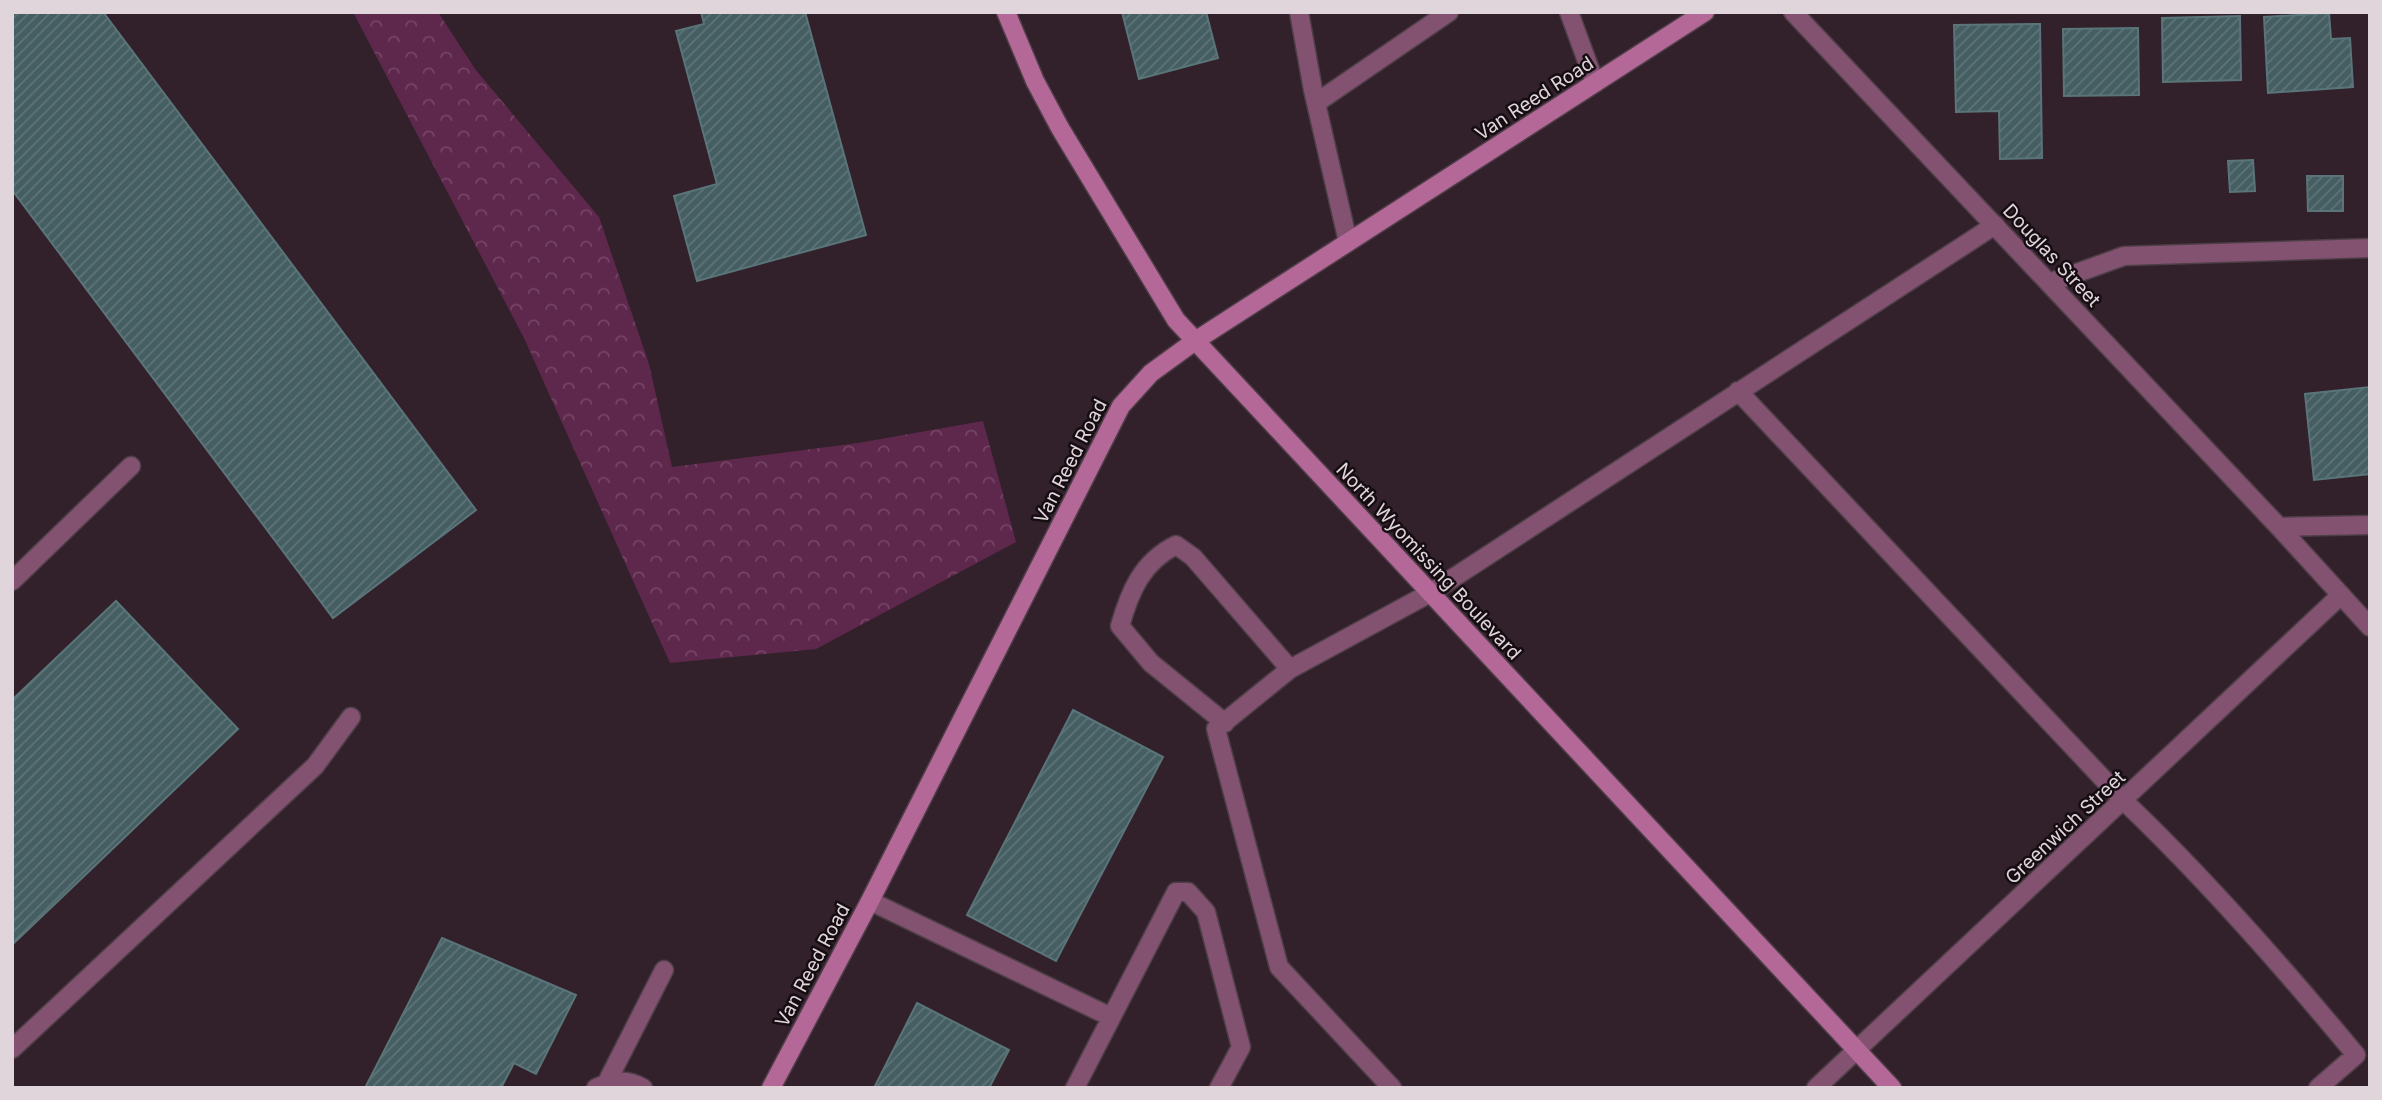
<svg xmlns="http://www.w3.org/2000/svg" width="2382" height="1100" viewBox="0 0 2382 1100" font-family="Inter,sans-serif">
  <defs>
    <pattern id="forest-crowns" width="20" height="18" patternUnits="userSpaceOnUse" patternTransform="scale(1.75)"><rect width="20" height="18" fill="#5e274c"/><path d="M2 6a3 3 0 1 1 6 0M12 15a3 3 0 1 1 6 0" fill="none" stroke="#754565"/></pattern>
    <pattern id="building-hatch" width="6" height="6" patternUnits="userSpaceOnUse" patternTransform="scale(1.75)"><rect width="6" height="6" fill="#445e62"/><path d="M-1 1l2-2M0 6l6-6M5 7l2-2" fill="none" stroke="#5f7478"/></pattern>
  </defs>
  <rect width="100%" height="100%" fill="#32212b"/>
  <path fill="url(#forest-crowns)" d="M353 12H438L475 69 599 217 649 364 672 467 858 443 983 421 1016 542 816 649 670 663 524 338Z"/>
  <path fill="url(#building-hatch)" stroke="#5a7579" stroke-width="2" d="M12 12H103L476 510 333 618 12 190Z
    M701 12H805L866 235 697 281 674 196 717 184 676 31 704 24Z
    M1122 12H1206L1218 58 1139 79Z
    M2329 13 2331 39 2350 38 2353 87 2268 93 2264 17Z
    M2240 16 2241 80 2163 82 2162 18Z
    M2040 24 2042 158 2000 159 1999 111 1956 112 1954 25Z
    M2138 28 2139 95 2064 96 2063 29Z
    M2253 160 2255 191 2230 192 2228 161Z
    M2307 176H2343V211H2308Z
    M2370 387V474L2314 480 2305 394Z
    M116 601 238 729 12 945V700Z
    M1073 710 1163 757 1056 961 967 915Z
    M442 938 576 995 536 1074 514 1063 501 1088H365Z
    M917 1003 1009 1050 989 1088H874Z"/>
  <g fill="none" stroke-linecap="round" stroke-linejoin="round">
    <defs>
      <path id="lane" d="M1299 12 1313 90 1348 242
        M1569 12 1595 83
        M1316 103 1449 12
        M2049 283 2124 256 2370 248
        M1738 391 2124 801C2207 880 2283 967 2356 1055L2318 1088
        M2279 527 2341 595
        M12 581 131 466
        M1225 723 1151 663 1120 626C1130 591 1142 562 1176 545L1193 557 1290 669
        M870 901 1111 1017
        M12 1049 315 766 351 717
        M607 1082 664 970
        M596 1088C612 1080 628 1079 643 1088
        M1075 1088 1176 892H1188L1206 912 1241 1047 1219 1088
        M1392 1088 1279 967 1216 729 1290 669 1430 593 1995 225"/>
      <path id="street" d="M1793 12 2279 527 2370 525
        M1816 1088 2341 595 2370 627"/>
      <path id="secondary" d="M1006 12 1035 81 1060 128 1176 320 1892 1088
        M771 1088 870 901 1121 406 1151 373 1195 341 1705 12"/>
    </defs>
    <use href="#lane" stroke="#4e3e47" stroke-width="21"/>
    <use href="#street" stroke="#4e3e47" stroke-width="21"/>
    <use href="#secondary" stroke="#4e3e47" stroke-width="21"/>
    <use href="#lane" stroke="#825270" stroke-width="18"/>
    <use href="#street" stroke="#825270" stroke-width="18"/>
    <use href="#secondary" stroke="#b46898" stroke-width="18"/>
  </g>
  <g text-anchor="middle" stroke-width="5" stroke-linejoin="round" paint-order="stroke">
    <g font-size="19" fill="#e0d5db" stroke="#150d12">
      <text transform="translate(1534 98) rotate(-33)" y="7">Van Reed Road</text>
      <text transform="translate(2052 255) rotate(47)" y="7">Douglas Street</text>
      <text transform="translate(1070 461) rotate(-63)" y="7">Van Reed Road</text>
      <text transform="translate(1429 561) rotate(47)" y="7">North Wyomissing Boulevard</text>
      <text transform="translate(2065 827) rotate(-43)" y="7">Greenwich Street</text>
      <text transform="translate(812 965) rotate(-62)" y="7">Van Reed Road</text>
    </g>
  </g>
  <rect width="2382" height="1100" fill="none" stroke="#e0d5db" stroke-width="28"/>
</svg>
